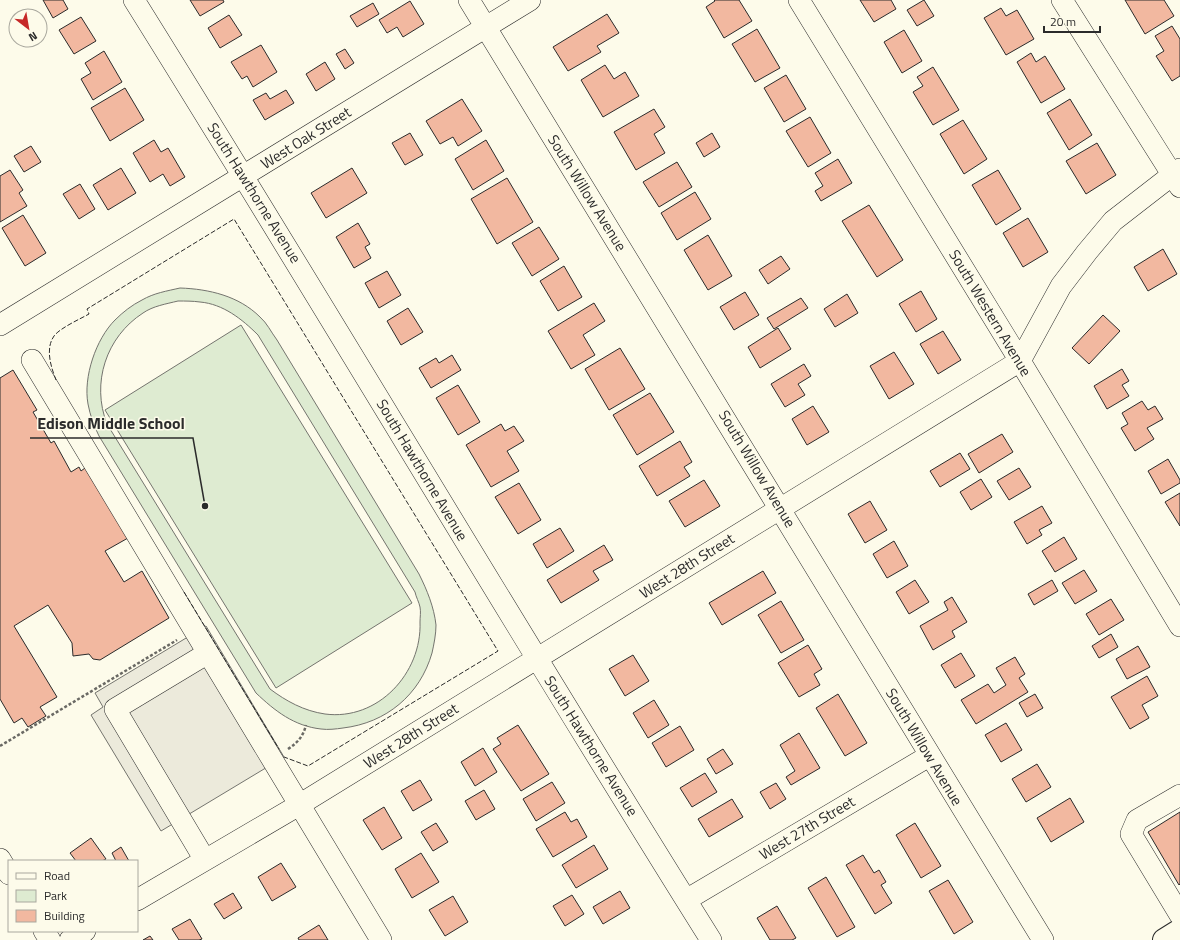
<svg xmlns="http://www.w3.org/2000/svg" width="1180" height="940" viewBox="0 0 1180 940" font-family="'Titillium Web',sans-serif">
  <rect width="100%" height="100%" fill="#fdfbea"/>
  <path fill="#deebd1" stroke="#74746e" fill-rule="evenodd" d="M180 288C209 289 239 296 260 317 267 323 271 332 277 340L419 574C427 590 434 607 436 625 436 634 434 644 432 653 420 695 386 723 343 728 336 729 328 730 321 729 294 726 275 711 256 693L99 436C94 426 90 415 88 404 83 377 96 339 115 320 123 312 132 305 142 300 154 293 167 291 180 288ZM178 301C185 301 193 301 200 302 223 304 242 319 258 335L415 592C416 597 419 602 420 607 421 612 420 617 420 622 422 673 378 721 325 714 304 711 286 701 270 689L107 424C91 383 106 337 143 313 153 306 166 304 178 301Z
    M241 325 412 603 276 688 105 410Z"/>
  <path fill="#eceadb" stroke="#74746e" d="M206 626 284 757 161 831 91 715 103 707 95 693Z"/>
  <path fill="#f2b8a0" stroke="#2b2b2b" d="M43 0H63L68 9 53 18Z
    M190 0H223L224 2 200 16Z
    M714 0H739L752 21 724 38 706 7 715 1Z
    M860 0H891L896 9 874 22Z
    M924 0 934 16 917 26 907 10Z
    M1125 0H1164L1174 16 1145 34Z
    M410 1 424 24 403 37 397 27 387 33 379 20Z
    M373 3 379 14 357 27 350 16Z
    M1001 8 1006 16 1017 10 1034 39 1006 55 984 18Z
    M607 14 619 33 597 46 601 52 568 71 553 47Z
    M229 15 242 35 220 48 208 28Z
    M81 17 96 41 74 54 59 30Z
    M1172 26 1180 39V76L1172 81 1156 56 1164 51 1155 36Z
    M757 29 780 68 755 82 732 44Z
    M904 30 922 61 902 73 884 42Z
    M261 45 277 72 253 87 247 76 242 79 231 62Z
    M345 49 354 63 345 69 336 54Z
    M104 51 122 82 93 100 81 79 91 73 85 63Z
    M1031 53 1036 62 1045 56 1065 89 1041 103 1017 62Z
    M325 62 335 79 316 91 306 74Z
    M605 65 614 79 625 72 639 96 603 117 581 80Z
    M933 67 959 110 933 125 913 92 923 86 917 77Z
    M786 75 806 109 784 122 764 88Z
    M125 88 144 120 110 141 91 108Z
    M286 90 294 103 265 120 253 100 266 93 270 99Z
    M462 99 482 131 458 146 453 137 440 144 426 121Z
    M1070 99 1092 135 1069 150 1047 113Z
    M654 109 665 127 654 134 665 153 636 170 614 132Z
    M810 117 831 153 808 167 786 131Z
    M963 120 987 159 964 174 940 134Z
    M410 133 423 155 405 165 392 143Z
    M712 133 720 147 704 157 696 143Z
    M154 140 161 152 168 148 185 177 170 186 163 174 150 182 133 153Z
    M486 140 504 171 473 190 455 159Z
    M1097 143 1116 175 1086 194 1066 161Z
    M31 146 41 162 24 172 14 156Z
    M838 159 852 183 821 201 815 191 823 186 815 173Z
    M677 162 692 187 659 207 643 182Z
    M121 168 136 193 108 210 93 185Z
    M352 168 367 193 326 218 311 193Z
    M10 170 23 190 19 193 27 206 0 222V176Z
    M998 170 1021 209 996 225 972 185Z
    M507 178 533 222 497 244 471 199Z
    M80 184 95 209 79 219 63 194Z
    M695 192 711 219 677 240 661 213Z
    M869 205 903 260 877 277 842 221Z
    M23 215 46 253 25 266 2 228Z
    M1028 218 1048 252 1023 267 1003 233Z
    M358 223 370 244 365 247 371 258 354 268 336 237Z
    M539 227 559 259 532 276 512 243Z
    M708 235 732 276 708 290 684 250Z
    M1163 249 1177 274 1148 291 1134 267Z
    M781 256 790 269 768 284 759 270Z
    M564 266 582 297 558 311 540 281Z
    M387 271 401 295 379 308 365 283Z
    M921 291 937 319 916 332 899 304Z
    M745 292 759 315 734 330 720 307Z
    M847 294 858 313 835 327 824 309Z
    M801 298 808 308 774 329 767 318Z
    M594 303 605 321 583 335 595 355 571 369 548 331Z
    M408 308 423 332 401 345 387 321Z
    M1103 315 1120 331 1089 364 1072 348Z
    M778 328 791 349 760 368 748 347Z
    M943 331 961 360 938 374 920 344Z
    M620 348 645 389 609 410 585 369Z
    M894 352 914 384 889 399 870 366Z
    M452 355 461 370 431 388 419 368 436 358 439 363Z
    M804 364 811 376 798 384 805 395 785 407 771 384Z
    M1122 369 1129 381 1122 385 1129 396 1107 409 1094 386Z
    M13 370 37 410 33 412 51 443 54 441 71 472 79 467 81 471 85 468 128 538 105 551 124 582 142 571 169 618 100 660 93 659 89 654 73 656 72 643 48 605 14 626 57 697 40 707 46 716 28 727 22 718 14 723 0 699V378Z
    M458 385 480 422 458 435 436 398Z
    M650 393 674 432 637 455 613 415Z
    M1142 401 1148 410 1155 406 1163 419 1147 428 1154 439 1135 451 1121 428 1128 424 1122 413Z
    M813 406 829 432 807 445 792 419Z
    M501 424 505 431 514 426 524 441 507 451 519 471 491 487 466 445Z
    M1002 434 1013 452 979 473 968 454Z
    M680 441 692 462 684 467 690 476 657 496 639 466Z
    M960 453 970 469 940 487 930 471Z
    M1168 459 1180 480V483L1161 494 1148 471Z
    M1019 468 1031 487 1009 500 997 481Z
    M981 479 992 497 971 510 960 492Z
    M704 480 720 506 685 527 669 501Z
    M519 483 541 520 518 534 495 497Z
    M1180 493V526L1165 502Z
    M870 501 887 530 865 543 848 514Z
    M1042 506 1052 523 1039 530 1042 535 1027 544 1014 522Z
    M560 528 574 551 547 568 533 544Z
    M1064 537 1077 559 1055 572 1042 551Z
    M894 541 908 566 887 578 873 554Z
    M604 545 613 560 593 571 599 580 561 603 547 580Z
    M1084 570 1097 591 1075 604 1062 583Z
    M763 571 776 593 722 625 709 603Z
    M915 580 929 602 909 614 896 592Z
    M1052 580 1058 591 1034 605 1028 594Z
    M952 597 967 622 952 631 955 637 933 650 920 626 948 610 944 602Z
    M1111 599 1124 620 1099 635 1086 614Z
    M781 601 804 640 781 653 758 615Z
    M1111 634 1118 647 1099 658 1092 646Z
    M808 645 822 669 814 674 820 685 799 697 778 663Z
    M1138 646 1150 667 1127 679 1116 659Z
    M961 653 975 676 955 688 941 665Z
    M633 655 649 681 625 696 609 669Z
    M1015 657 1025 674 1019 678 1028 692 976 724 961 700 988 684 994 693 1006 685 996 668Z
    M1147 676 1158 696 1142 705 1149 718 1130 729 1111 697Z
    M838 694 867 743 845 756 816 708Z
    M1035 694 1043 708 1027 717 1019 703Z
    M654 700 669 725 648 738 633 713Z
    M1006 723 1022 750 1001 762 985 735Z
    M518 725 549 774 521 791 493 749 501 744 497 738Z
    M680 726 694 750 666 767 652 743Z
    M799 733 820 768 791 785 786 777 795 771 780 745Z
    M483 748 497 772 475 786 461 762Z
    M723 749 733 764 716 774 707 759Z
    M1037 764 1051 787 1026 802 1012 779Z
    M705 773 717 792 692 807 680 788Z
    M420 780 432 800 413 811 401 791Z
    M552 782 565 803 536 821 523 799Z
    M776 783 786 799 770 809 760 792Z
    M484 790 495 809 476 820 465 801Z
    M1070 798 1084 822 1051 842 1037 818Z
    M732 799 743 817 709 837 698 819Z
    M384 807 402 838 382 850 363 820Z
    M565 812 571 822 577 819 587 837 553 857 536 829Z
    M1180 812V884L1179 885 1148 832Z
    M436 823 448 842 433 851 421 832Z
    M915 823 941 866 921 878 896 835Z
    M91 838 106 859 102 861H76L70 853Z
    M594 845 608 869 576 888 562 865Z
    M121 847 129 861H116L112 853Z
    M421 853 439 882 412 898 395 869Z
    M863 855 874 873 879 870 886 882 881 885 892 903 875 914 846 865Z
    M281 863 296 887 272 901 258 877Z
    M826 877 855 927 837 937 808 888Z
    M948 880 973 922 954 934 929 891Z
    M620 891 630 908 603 924 593 907Z
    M233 893 242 908 224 919 214 904Z
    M572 895 584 914 565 926 553 906Z
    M453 896 468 922 445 936 429 910Z
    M777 906 796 938 792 940H770L757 918Z
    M190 919 202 939 199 940H179L172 929Z
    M319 925 328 940H299L298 938Z
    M150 936 153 940H143Z"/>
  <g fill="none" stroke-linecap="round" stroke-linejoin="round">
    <defs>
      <path id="minor" d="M134 0C329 312 515 628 711 940
        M469 0C662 312 851 627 1043 940
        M799 0 1020 361 1180 626
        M1062 0 1180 187
        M0 325 530 0
        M32 360 208 653
        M1180 795 1137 820 1131 834 1180 915
        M0 859 9 874
        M205 860 115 709 208 653 381 940
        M137 900 299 805 1020 361 1061 286 1087 252 1113 221 1180 169
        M686 900 929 756
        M44 931 50 940
        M70 940 85 931"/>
      <path id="major" d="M1164 940 1180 930"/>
    </defs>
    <use href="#minor" stroke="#2b2b2b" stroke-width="22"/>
    <use href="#major" stroke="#2b2b2b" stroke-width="24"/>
    <path stroke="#6a6964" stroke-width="2.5" stroke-dasharray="3 2" stroke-linecap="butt" d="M0 746 177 640
      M288 749C297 743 303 737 306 725"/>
    <use href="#minor" stroke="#fdfbea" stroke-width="21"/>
    <use href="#major" stroke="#fdfbea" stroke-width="22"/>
    <path stroke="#2b2b2b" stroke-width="1" stroke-dasharray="5 2" stroke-linecap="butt" d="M56 380C51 367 45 349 54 336 60 328 80 319 89 314L87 309 234 219 498 651 308 766 284 757
      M184 592 279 749"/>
  </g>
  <g text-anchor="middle" stroke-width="3" stroke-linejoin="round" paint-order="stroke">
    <g font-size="15" fill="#2b2b2b" stroke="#fdfbea">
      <text transform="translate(306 138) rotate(-32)" y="5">West Oak Street</text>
      <text transform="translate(254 193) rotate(58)" y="5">South Hawthorne Avenue</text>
      <text transform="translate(587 193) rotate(58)" y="5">South Willow Avenue</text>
      <text transform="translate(990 313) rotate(59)" y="5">South Western Avenue</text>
      <text transform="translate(757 469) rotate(59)" y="5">South Willow Avenue</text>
      <text transform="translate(422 470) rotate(59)" y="5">South Hawthorne Avenue</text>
      <text transform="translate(687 566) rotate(-32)" y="5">West 28th Street</text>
      <text transform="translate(411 736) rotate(-32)" y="5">West 28th Street</text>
      <text transform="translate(591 746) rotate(58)" y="5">South Hawthorne Avenue</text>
      <text transform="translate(924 747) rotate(59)" y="5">South Willow Avenue</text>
      <text transform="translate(807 828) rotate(-31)" y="5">West 27th Street</text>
    </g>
  </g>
  <path fill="none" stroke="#2b2b2b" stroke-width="1.5" d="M205 506L193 438H30"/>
  <circle fill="#2b2b2b" stroke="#fdfbea" stroke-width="1.5" cx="205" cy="506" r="4"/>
  <g font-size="16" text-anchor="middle" font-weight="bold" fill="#2b2b2b" stroke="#fdfbea" stroke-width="3" stroke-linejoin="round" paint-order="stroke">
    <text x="111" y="429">Edison Middle School</text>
  </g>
  <rect x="8" y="860" width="130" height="72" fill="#fdfbea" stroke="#a9a89e"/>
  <rect x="16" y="873" width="20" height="6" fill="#fdfbea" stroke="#a9a89e"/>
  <text x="44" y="880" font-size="12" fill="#2b2b2b">Road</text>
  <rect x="16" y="890" width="20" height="12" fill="#deebd1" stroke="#a9a89e"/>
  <text x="44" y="900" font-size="12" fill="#2b2b2b">Park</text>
  <rect x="16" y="910" width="20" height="12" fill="#f2b8a0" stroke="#a9a89e"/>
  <text x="44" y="920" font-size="12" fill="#2b2b2b">Building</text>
  <g transform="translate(28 28) rotate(149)"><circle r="19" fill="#fdfbea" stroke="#a9a89e"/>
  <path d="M0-3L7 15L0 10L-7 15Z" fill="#c62828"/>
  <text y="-6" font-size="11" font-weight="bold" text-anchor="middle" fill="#2b2b2b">N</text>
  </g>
  <path d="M1044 26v6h56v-6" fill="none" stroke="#2b2b2b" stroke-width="2"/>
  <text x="1050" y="26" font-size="12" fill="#2b2b2b" stroke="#fdfbea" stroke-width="3" paint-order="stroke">20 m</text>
</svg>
